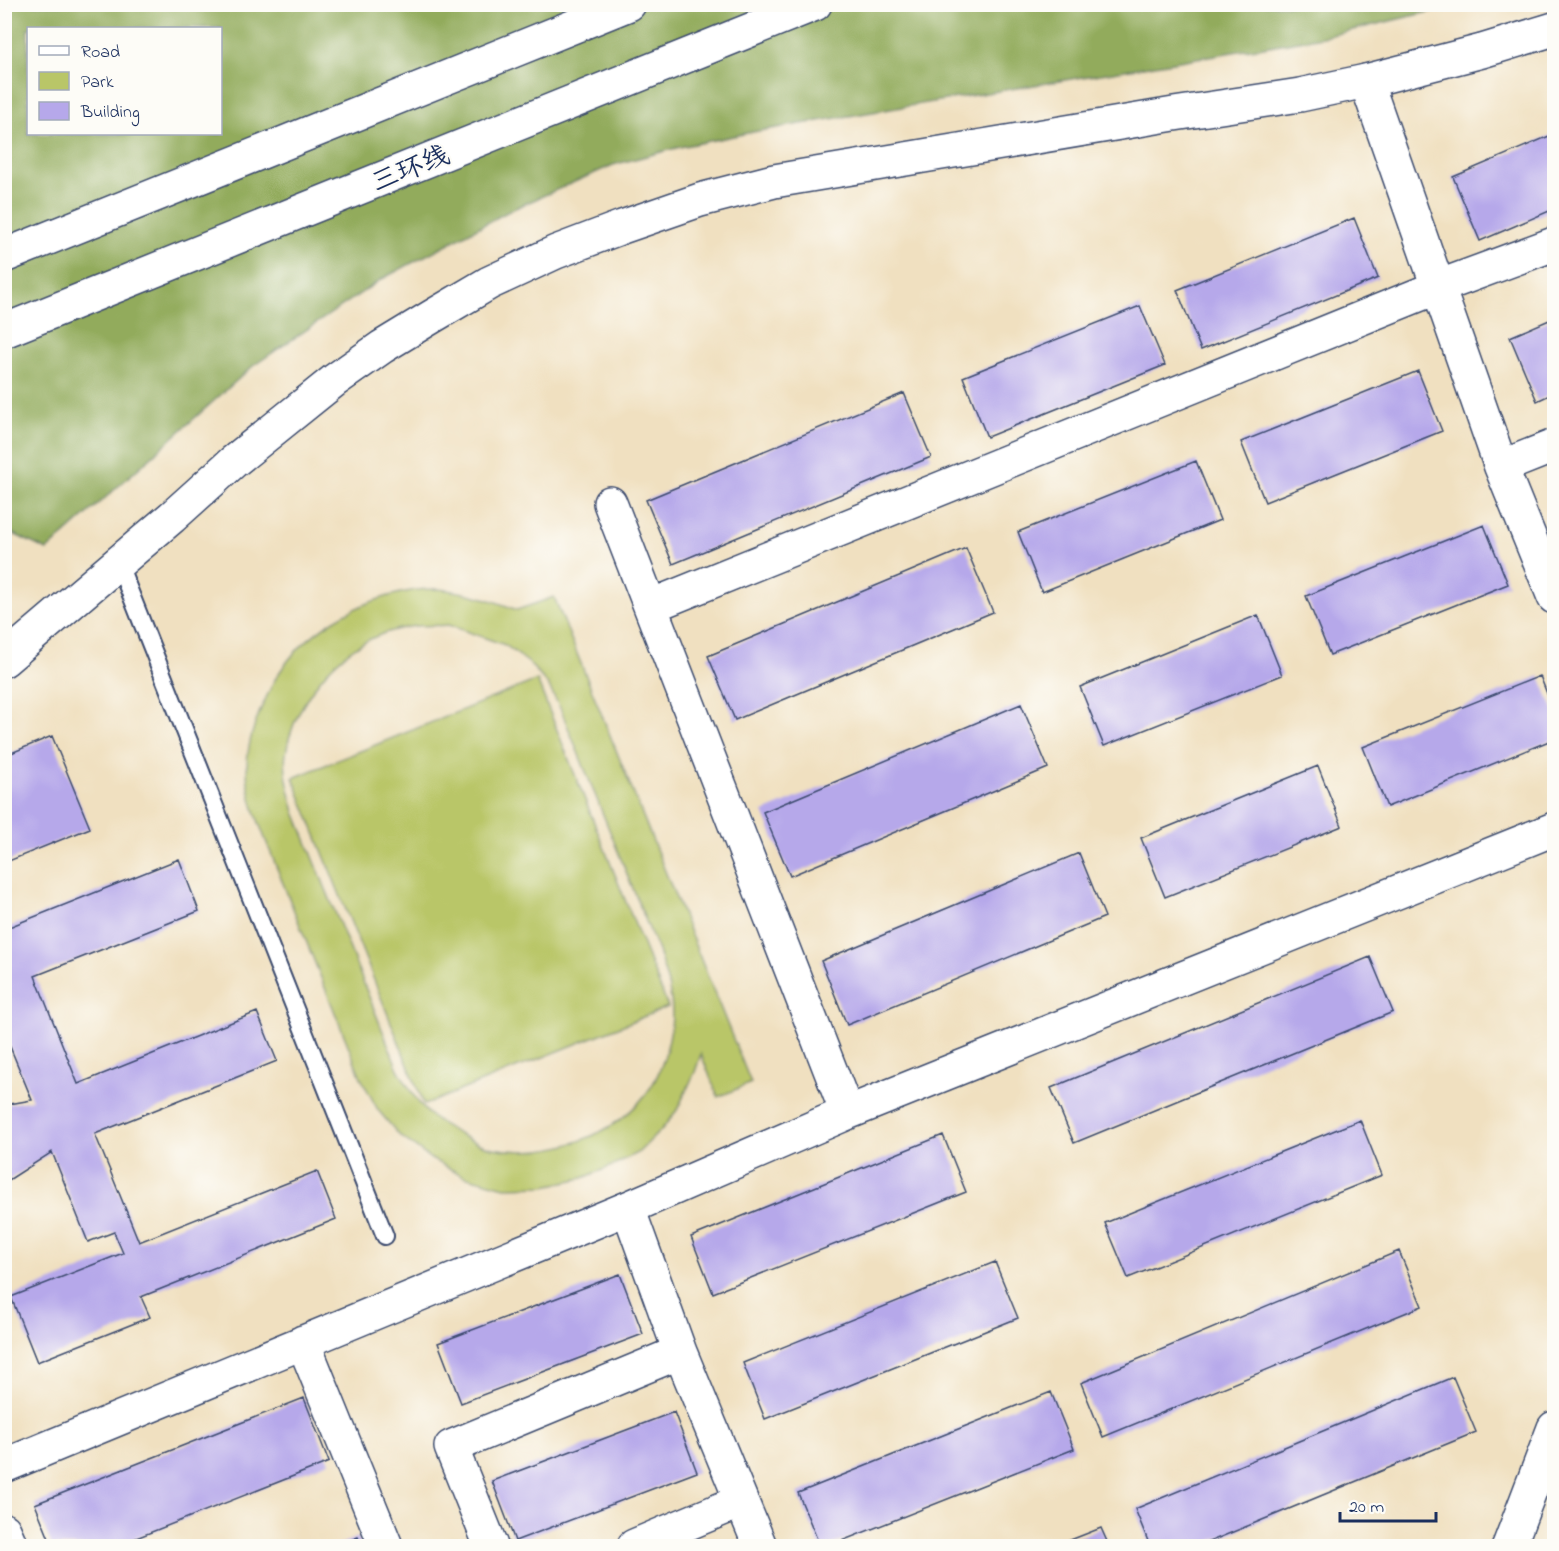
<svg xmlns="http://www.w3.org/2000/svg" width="1559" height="1551" viewBox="0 0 1559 1551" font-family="'Indie Flower','LXGW WenKai TC',sans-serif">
  <rect width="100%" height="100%" fill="#fdfcf7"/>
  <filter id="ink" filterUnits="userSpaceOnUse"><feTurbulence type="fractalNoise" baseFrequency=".0167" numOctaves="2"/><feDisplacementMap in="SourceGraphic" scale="12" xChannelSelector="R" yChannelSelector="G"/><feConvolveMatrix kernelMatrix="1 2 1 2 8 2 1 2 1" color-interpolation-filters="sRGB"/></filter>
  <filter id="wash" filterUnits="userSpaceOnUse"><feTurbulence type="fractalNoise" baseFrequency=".008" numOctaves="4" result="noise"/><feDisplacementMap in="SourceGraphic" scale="24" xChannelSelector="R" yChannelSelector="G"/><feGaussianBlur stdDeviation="1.35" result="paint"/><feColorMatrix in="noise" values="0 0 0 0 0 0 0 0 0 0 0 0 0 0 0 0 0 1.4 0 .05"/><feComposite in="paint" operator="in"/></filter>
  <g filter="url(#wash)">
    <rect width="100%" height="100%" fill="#f0e0c0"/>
    <path fill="#b9c668" stroke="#6a7a63" stroke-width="1.5" fill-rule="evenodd" d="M438 589C468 592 490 599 517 610L554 597 751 1083 718 1097 701 1054 695 1072 677 1110 662 1129 639 1152 612 1166 583 1178 545 1186 505 1187 464 1176 431 1159 399 1135 378 1110 362 1080 264 836C255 813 246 789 247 764 248 742 256 718 266 698 269 692 272 684 276 678 304 631 358 600 411 591 420 589 429 589 438 589ZM448 625 505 645 529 663 548 685 561 710 658 951C664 971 672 992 672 1013 672 1035 663 1069 651 1087 618 1137 550 1159 493 1148 476 1145 446 1128 432 1117 417 1104 408 1086 398 1069L295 812C290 793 283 772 286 753 289 733 297 714 308 697 333 657 367 632 416 626 426 625 437 626 448 625Z
      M537 680 668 1007 424 1105 293 778Z"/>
    <path fill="#92ab5c" stroke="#566d5d" stroke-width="1.5" fill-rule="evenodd" d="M4 5H1458L1323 37 753 132 680 147 613 165 511 210 382 279 253 366 47 550 5 530ZM28 28H220V134H28Z"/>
    <g id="blocks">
      <path fill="#b6a8ea" d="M1554 134V209L1480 241 1453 177Z
        M1354 218 1378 278 1201 350 1177 290Z
        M1140 306 1165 365 987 437 963 377Z
        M1554 318V393L1537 401 1510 337Z
        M1418 371 1442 431 1265 502 1241 442Z
        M904 393 931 457 673 564 646 500Z
        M1196 461 1220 520 1042 592 1018 532Z
        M1484 525 1508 584 1330 655 1306 596Z
        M966 548 993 612 735 720 708 656Z
        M1258 615 1282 675 1104 746 1080 687Z
        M1540 676 1554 711V739L1387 807 1363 747Z
        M1021 704 1048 768 790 876 763 812Z
        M52 736 90 828 4 863V756Z
        M1318 766 1342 826 1165 897 1141 838Z
        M1079 853 1105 917 847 1025 821 961Z
        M179 859 199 911 35 976 78 1084 257 1012 277 1061 95 1134 139 1242 317 1171 336 1219 141 1297 150 1317 37 1362 11 1297 123 1253 114 1232 88 1242 52 1152 4 1183V1105L32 1100 4 1032V929Z
        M1370 957 1393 1012 1074 1143 1051 1088Z
        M1360 1120 1382 1175 1128 1278 1105 1223Z
        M943 1135 966 1192 713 1293 691 1237Z
        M1399 1251 1422 1306 1103 1437 1081 1383Z
        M995 1262 1018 1318 765 1419 743 1363Z
        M620 1274 643 1334 461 1403 438 1343Z
        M1453 1377 1476 1432 1199 1546H1150L1135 1509Z
        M1051 1392 1074 1449 829 1546H820L798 1493Z
        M304 1398 329 1462 116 1546H52L35 1504Z
        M674 1412 697 1472 515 1541 492 1481Z
        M1101 1528 1109 1546H1055Z
        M358 1537 362 1546H336Z"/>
    </g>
  </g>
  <g filter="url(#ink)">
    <use href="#blocks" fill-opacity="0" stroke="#3b4a6d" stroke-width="1.5"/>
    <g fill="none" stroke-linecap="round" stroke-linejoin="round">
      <defs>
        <path id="lane" d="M118 562 385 1236"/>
        <path id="street" d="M1366 81 1501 467 1554 597
          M1501 467 1554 446
          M610 503 847 1113
          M651 606 1438 287 1554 244
          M628 1208 680 1352 760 1546
          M303 1342 386 1546
          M4 1466 628 1208 847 1113 1554 829
          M4 1530 11 1546
          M491 1546 451 1447 680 1352
          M634 1546 741 1501
          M1509 1546 1554 1428"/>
        <path id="secondary" d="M4 660 172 517 233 462 335 380 382 347 433 316 489 283 556 252 622 227 700 200 774 181 1174 114 1300 95 1366 81 1482 51 1554 29"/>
        <path id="highway" d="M4 256 629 4
          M4 331 815 4"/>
      </defs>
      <use href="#lane" stroke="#3b4a6d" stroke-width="20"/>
      <use href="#street" stroke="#3b4a6d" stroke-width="36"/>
      <use href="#secondary" stroke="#3b4a6d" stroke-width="36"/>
      <use href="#highway" stroke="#3b4a6d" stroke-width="36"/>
      <use href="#lane" stroke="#fff" stroke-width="16"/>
      <use href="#street" stroke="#fff" stroke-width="33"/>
      <use href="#secondary" stroke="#fff" stroke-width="33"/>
      <use href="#highway" stroke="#fff" stroke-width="33"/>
    </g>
  </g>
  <g text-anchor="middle" stroke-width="4.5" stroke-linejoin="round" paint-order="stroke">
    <g font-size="27" fill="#1b2f5e" stroke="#fdfcf7">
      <text transform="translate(410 168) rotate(-22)" y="9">三环线</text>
    </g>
  </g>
  <rect width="1559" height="1551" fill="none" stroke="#fdfcf7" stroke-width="24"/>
  <rect x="27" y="27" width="195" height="108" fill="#fdfcf7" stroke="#a3aaba" stroke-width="1.5"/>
  <rect x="39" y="46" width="30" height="9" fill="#ffffff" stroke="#a3aaba" stroke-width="1.5"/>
  <text x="81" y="57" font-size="18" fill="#1b2f5e">Road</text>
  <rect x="39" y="72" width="30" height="18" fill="#b9c668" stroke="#a3aaba" stroke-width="1.5"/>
  <text x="81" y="87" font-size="18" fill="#1b2f5e">Park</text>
  <rect x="39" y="102" width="30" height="18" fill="#b6a8ea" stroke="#a3aaba" stroke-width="1.5"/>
  <text x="81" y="117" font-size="18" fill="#1b2f5e">Building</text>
  <path d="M1340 1512v9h96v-9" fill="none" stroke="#1b2f5e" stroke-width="3"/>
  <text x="1349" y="1512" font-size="18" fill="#1b2f5e" stroke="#fdfcf7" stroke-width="4.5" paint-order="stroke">20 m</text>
</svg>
